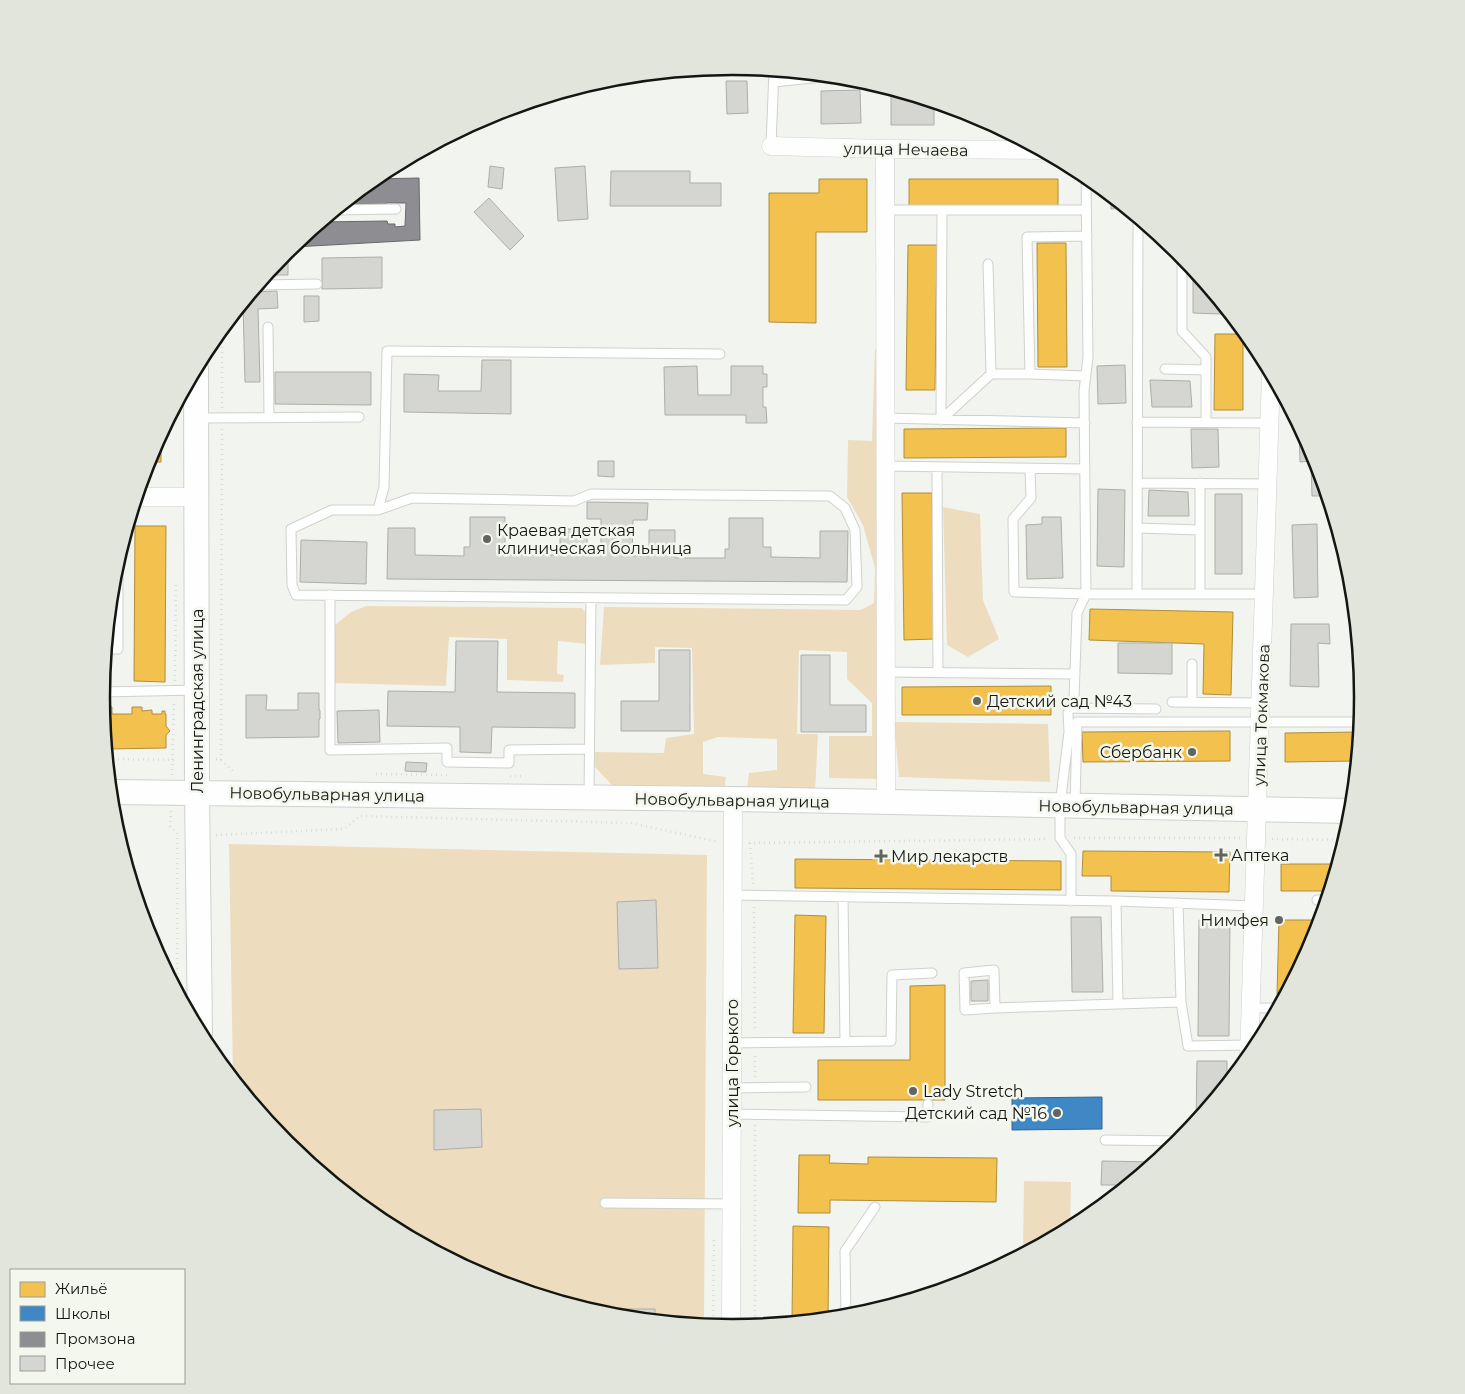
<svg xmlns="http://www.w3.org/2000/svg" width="1465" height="1394" viewBox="0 0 1465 1394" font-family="Montserrat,sans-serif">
  <rect width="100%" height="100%" fill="#f2f5ef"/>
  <path fill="#e4eade" d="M110 614 111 671H104Z"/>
  <path fill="#edddbe" d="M875 349 881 350V779L829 778V736H872V703L847 679V652L799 650 797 734H818L815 792 747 790 749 773 777 770V739L718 737 703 742V774L726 777 724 791 686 790 678 785H612L595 767V752L664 753 666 738 694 734 692 648 655 647V663L600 665 604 607 861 610 874 603 875 568 863 525 847 497 848 440 872 441Z
    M943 507 980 514 983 600 999 639 968 657 947 645Z
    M366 606 582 608 587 614V644L558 641 557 674 564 675 563 682 507 680V639L449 637 446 686 334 683 335 625 351 612Z
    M894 722 1048 724 1050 782 899 777Z
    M229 844 707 855 704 1325 609 1316 491 1280 382 1221 286 1143 233 1077Z
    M1024 1181 1071 1182 1070 1228 1028 1251H1023Z"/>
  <path fill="#f2c14e" stroke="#af8e3c" d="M819 179H867V232H816V323L769 322V193H819Z
    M909 179H1058V206H909Z
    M1037 243H1066L1067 367H1038Z
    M908 245H937L935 390H906Z
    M1215 334H1243V410H1214Z
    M1066 428V457L904 458V429Z
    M161 435V462H148L150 455Z
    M902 493H932L934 639 904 640Z
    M135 526H166L165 682 134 681Z
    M1090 609 1233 612 1231 695 1203 694 1204 644 1089 640Z
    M1051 686V715H902V687Z
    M103 707H112V714H132V707H142V711L152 710V714H162V711H165V714H166V726L170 731 166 735V748L107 749Z
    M1230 731V761L1083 762 1082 732Z
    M1360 732 1357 761 1285 762V733Z
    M1083 851 1230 852 1229 892 1111 891V876H1082Z
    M795 859 1061 861V890L795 888Z
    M1281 864H1338L1330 891H1281Z
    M795 915 826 916 824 1033H793Z
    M1279 920H1312L1311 946 1285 994H1277Z
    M945 985V1100H818V1060H910V986Z
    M799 1155H830L829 1163 868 1164V1157L997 1158 996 1202 830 1200V1213H798Z
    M793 1226 829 1227 828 1318 792 1322Z"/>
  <path fill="#3f88c5" stroke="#32668f" d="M1102 1097V1129L1012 1130V1098Z"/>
  <path fill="#8d8d92" stroke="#69696c" d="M419 178 420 240 294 247V245L321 222 387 221 388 224H395V227L405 226 406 203H386V206H341L374 179Z"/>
  <path fill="#d5d6d2" stroke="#acaea9" d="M726 81H747L748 113 727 114Z
    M860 90 861 123 821 124V91Z
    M891 92H899L934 102V125H891Z
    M490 166 504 168 502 189 488 187Z
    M585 166 588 219 558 221 555 168Z
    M611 171H690V183H721V206H610Z
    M1111 196 1126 208 1111 209Z
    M489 198 524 236 510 250 474 212Z
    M288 250V275H267L287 251Z
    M382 257V288L322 289V258Z
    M1193 274H1197L1221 303 1222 314 1193 313Z
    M277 291 278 308 258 309 260 382H245L243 304 253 292Z
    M304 296H319V321L304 322Z
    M482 360H511V414L404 412V374L439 375 438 391H481Z
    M1125 365 1126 403 1098 404 1097 366Z
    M697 366 698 395H731V366H763V374H767V387H763V407H766L767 423H746V415H665L664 367Z
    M275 372H371V405L275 404Z
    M1150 380 1190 381 1192 407H1152Z
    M1299 426 1315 456 1327 496H1312L1311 461 1300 462Z
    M1191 429H1218L1219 467 1192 468Z
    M598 461H614V477L598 476Z
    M1098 489 1125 490 1124 567 1097 566Z
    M1149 490 1188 492 1189 516H1148Z
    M1215 494H1242V574H1215Z
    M587 502 648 503 647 520H633L632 556H649V530H675V558H725V549H729V518H763V547H771V557L820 558V531H848L847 582 387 579 388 528H415V555L464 556V547H470V517H505V548H511V555H560V529H587V555H601V519H587Z
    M1042 517H1061L1063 578 1027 579 1026 525 1042 524Z
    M1317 524 1318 597 1294 598 1292 525Z
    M301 540 367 542 366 584 300 582Z
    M1291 624H1329L1330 644 1318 643 1319 687 1290 686Z
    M456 641H498L497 692 575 693V728L492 727 491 753 460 752V727L387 726 388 691 455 692Z
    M1118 643H1172V674L1118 673Z
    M659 650H690V731H621V701H659Z
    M801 655H830V705H866V732H801Z
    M298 693H319V710H320V719H319V737L246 738V695H267L266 710H298Z
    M379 710 380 742 338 743 337 711Z
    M406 762 427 763 426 772 405 771Z
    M656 900 658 968 619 969 617 902Z
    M1071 917H1101L1103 992H1072Z
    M1199 920H1230L1229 1036H1198Z
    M988 980V1001H971V981Z
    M1197 1061H1227V1084L1196 1121Z
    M481 1109 482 1147 434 1150V1110Z
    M1102 1161 1156 1162 1127 1185H1101Z
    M602 1309H655V1320L609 1316 602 1313Z"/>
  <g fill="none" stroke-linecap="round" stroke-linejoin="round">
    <defs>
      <path id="lane" d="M774 82 831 76
        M771 146 774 70
        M336 210 396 209
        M885 210H1086
        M988 264 991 374
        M1191 266H1182V331L1206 357V422
        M259 285 317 284
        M268 327 269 418
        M1165 369 1206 370
        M1086 376 1030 374 1027 237 1087 236
        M197 418 359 417
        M885 418 1085 423
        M941 420 942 210
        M941 420 991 374H1030
        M1137 422 1270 423
        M885 466 1085 469
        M937 467 938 672
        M1030 469 1031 498 1013 519 1014 592 1086 594H1264
        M1137 483 1268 484
        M1200 483V594
        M591 494 830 496 845 508 855 530 857 587 846 600 296 595 292 585 291 529 332 510H378L412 498 574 501Z
        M378 510 384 487 387 351 720 354
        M1137 528 1200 530
        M1137 594 1138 217
        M330 595V750L447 748V762L509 763V750L589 749
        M107 649H118V559
        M885 672 1075 674
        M102 692 197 690
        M1172 702 1261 703
        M1192 702V664
        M1070 708 1156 709
        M589 797 591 598
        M1075 805 1077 722H1361
        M733 895 1116 901 1254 906
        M843 897 845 1042
        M1317 900H1327
        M1071 901V854L1060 838V805L1069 732 1068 713 1074 699 1077 613 1086 594 1084 391 1088 357 1086 175
        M1116 901 1118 1004
        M1178 903 1181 1002
        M995 1008 965 1010 964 973 994 970 995 1008 1181 1002 1188 1046 1249 1045
        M1251 1008H1278
        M732 1043 891 1041 892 975 932 973
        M732 1088 806 1087
        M732 1114 927 1117 928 1104
        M1105 1140 1180 1141
        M605 1203 732 1204
        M846 1317 845 1251 875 1207"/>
      <path id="street" d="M771 146 885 149 1041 150
        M885 149 886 802
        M137 497H197
        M1249 1057 1271 373
        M731 1328 733 799"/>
      <path id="secondary" d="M196 369 197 792 200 1033
        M111 792 733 799 1352 811"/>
    </defs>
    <use href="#lane" stroke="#cfd1cd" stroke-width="11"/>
    <use href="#street" stroke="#cfd1cd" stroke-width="19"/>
    <use href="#secondary" stroke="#cfd1cd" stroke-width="26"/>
    <path stroke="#dadbda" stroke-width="2.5" stroke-dasharray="1 4" stroke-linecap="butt" d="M222 408V329
      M175 681 176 584
      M108 759 178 760
      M216 759 221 760 235 773
      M221 760 222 428
      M376 774 448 775
      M172 775 174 701
      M510 776H522
      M171 811 170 826 178 834
      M216 835 344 829 360 816 631 823 719 842
      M1074 838H1241
      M1272 839 1345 840
      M749 843 1049 839
      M750 843 753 884
      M754 907 755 1032
      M177 989V834
      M755 1077V1055
      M713 1326 714 1240
      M755 1326V1125"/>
    <use href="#lane" stroke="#fdfefd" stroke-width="9"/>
    <use href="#street" stroke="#fdfefd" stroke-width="18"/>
    <use href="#secondary" stroke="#fdfefd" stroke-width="24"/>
  </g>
  <g fill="#62645f" stroke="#f3f7ed" stroke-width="2">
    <circle cx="487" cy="539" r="5"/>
    <circle cx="977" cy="701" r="5"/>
    <circle cx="1192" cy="752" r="5"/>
    <path d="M1218.5 847.5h5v5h5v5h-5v5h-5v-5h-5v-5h5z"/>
    <path d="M878.5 848.5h5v5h5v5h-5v5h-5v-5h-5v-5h5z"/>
    <circle cx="1279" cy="920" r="5"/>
    <circle cx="913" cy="1091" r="5"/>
    <circle cx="1057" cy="1113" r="5"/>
  </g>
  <g text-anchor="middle" stroke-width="5" stroke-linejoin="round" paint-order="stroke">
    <g font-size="16" fill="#141612" stroke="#f3f7ed">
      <text transform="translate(906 149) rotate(1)" y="6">улица Нечаева</text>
      <text transform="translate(197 701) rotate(-90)" y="6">Ленинградская улица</text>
      <text transform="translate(1261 715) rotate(-88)" y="6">улица Токмакова</text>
      <text transform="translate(327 794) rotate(1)" y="6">Новобульварная улица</text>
      <text transform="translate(732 800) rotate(1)" y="6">Новобульварная улица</text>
      <text transform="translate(1136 807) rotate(1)" y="6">Новобульварная улица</text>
      <text transform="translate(732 1063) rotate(-90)" y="6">улица Горького</text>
    </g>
    <g font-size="16" fill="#141612" stroke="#f3f7ed" text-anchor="start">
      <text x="497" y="536">Краевая детская<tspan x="497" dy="18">клиническая больница</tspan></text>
      <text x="987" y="707">Детский сад №43</text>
      <text x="1182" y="758" text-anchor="end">Сбербанк</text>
      <text x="1231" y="861">Аптека</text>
      <text x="891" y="862">Мир лекарств</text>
      <text x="1269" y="926" text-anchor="end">Нимфея</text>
      <text x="923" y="1097">Lady Stretch</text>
      <text x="1047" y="1119" text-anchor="end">Детский сад №16</text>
    </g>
  </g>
  <path d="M0 0H1465V1394H0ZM110 697a622 622 0 1 1 1244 0a622 622 0 1 1-1244 0Z" fill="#e1e5db" fill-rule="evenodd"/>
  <path fill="none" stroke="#141612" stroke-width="2.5" d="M110 697a622 622 0 1 1 1244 0a622 622 0 1 1-1244 0Z"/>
  <rect x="10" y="1269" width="175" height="115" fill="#f3f7ed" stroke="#9a9d95"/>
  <rect x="20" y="1282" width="25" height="15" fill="#f2c14e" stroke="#9a9d95"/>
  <text x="55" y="1294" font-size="15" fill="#141612">Жильё</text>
  <rect x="20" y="1306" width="25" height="15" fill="#3f88c5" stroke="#9a9d95"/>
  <text x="55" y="1319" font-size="15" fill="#141612">Школы</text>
  <rect x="20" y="1332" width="25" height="15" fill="#8d8d92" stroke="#9a9d95"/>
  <text x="55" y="1344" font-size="15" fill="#141612">Промзона</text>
  <rect x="20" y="1356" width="25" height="15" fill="#d5d6d2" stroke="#9a9d95"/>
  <text x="55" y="1369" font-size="15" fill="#141612">Прочее</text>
</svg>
